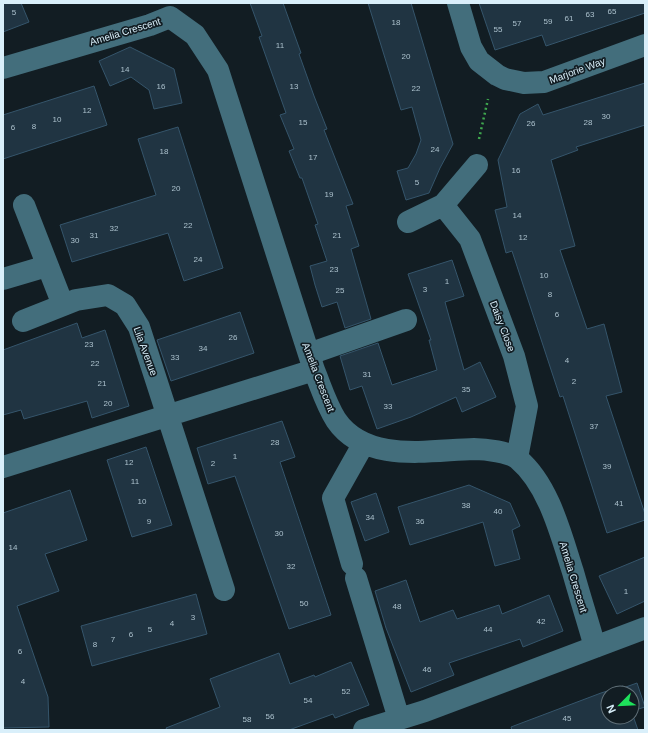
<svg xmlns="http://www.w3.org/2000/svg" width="648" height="733" viewBox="0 0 648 733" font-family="Arial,sans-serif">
  <rect width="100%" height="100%" fill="#121d23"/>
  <path fill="#203442" stroke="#35556b" d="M3 3H21L29 22 3 32Z
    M250 3H283L301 53 299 54 314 96 327 129 324 130 353 204 346 206 359 246 351 249 371 319 345 328 337 302 322 307 315 285 310 266 327 261 315 225 318 224 302 178H300L289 151 294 149 280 115 286 113 259 37 262 36Z
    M368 3H411L453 144 440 168 429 193 406 200 397 171 408 168 416 154 421 140 412 107 401 110Z
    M479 3H645V13L546 46 542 35 495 50Z
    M130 47 174 69 182 103 154 109 149 90 131 77 110 86 99 61Z
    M645 83V125L576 147 578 150 551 160 575 246 560 250 587 329 604 324 622 392 606 396 645 514V520L607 533 563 396 560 397 512 251 506 253 495 210 507 207 498 160 520 114 538 104 543 115Z
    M94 86 107 125 3 159V115Z
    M178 127 223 268 184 281 168 233 72 262 60 225 156 195 138 139Z
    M452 260 464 296 445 302 464 370 480 362 496 397 462 412 456 397 411 417 377 429 362 386 350 390 340 356 378 343 392 385 437 370 429 340H431L408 274Z
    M240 312 254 353 171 381 157 340Z
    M77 323 82 338 105 330 129 406 92 418 87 401 24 419 21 410 3 415V350Z
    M282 421 295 457 280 462 331 615 289 629 235 476 208 484 197 448Z
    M146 447 172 525 132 537 107 460Z
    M469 485 510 503 520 526 512 530 520 559 495 566 483 522 410 545 398 507Z
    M70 490 87 540 45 554 59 591 17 606 48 697 49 727 3 728V513Z
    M376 493 389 532 365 541 351 502Z
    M645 557V601L617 614 599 576Z
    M406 580 420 622 453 610 457 619 499 605 502 614 549 595 563 631 523 647 520 639 449 663 454 675 411 692 386 628 375 591Z
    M196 594 207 634 92 666 81 626Z
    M279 653 290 684 314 675 315 677 351 662 369 705 335 718 333 714 289 730H167L166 728 220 707 210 679Z
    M637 683 645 707 632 711V693H608V717H632V713L638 730H512L511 727 601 693 623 686V688Z"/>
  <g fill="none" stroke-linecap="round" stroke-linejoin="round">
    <path stroke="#3fa84f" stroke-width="2.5" stroke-dasharray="2 3" stroke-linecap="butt" d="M479 139 488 99"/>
    <path stroke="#436e7c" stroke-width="22" d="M458 3 471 47 479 61 497 75 505 79 524 83 544 82 645 45
      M3 68 150 25 170 17 195 35 218 70 314 370C321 387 326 404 336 420 366 464 430 450 474 449 485 449 510 452 518 459 549 485 561 535 573 572 580 597 588 622 595 647
      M24 205 63 305
      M443 205 477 165
      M408 222 443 205 470 239 514 356 527 406 517 458
      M3 279 47 266
      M23 321 76 300 108 295 125 305 139 327 224 590
      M309 354 406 320
      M3 467 314 370
      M352 564 333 498 364 443
      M356 578 399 719
      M364 730 425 711 645 628"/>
  </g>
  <g text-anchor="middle" stroke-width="3.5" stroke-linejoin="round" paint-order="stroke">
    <g font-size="8" fill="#abc0cc">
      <text x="612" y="14">65</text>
      <text x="14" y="15">5</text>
      <text x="590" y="17">63</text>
      <text x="569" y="21">61</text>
      <text x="548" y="24">59</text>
      <text x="396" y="25">18</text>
      <text x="517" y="26">57</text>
      <text x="498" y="32">55</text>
      <text x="280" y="48">11</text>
      <text x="406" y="59">20</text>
      <text x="125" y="72">14</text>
      <text x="161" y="89">16</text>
      <text x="294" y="89">13</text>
      <text x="416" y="91">22</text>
      <text x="87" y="113">12</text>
      <text x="606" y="119">30</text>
      <text x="57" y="122">10</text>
      <text x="303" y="125">15</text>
      <text x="588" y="125">28</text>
      <text x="531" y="126">26</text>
      <text x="34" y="129">8</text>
      <text x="13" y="130">6</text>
      <text x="435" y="152">24</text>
      <text x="164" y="154">18</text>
      <text x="313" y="160">17</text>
      <text x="516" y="173">16</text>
      <text x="417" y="185">5</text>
      <text x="176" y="191">20</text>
      <text x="329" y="197">19</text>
      <text x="517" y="218">14</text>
      <text x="188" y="228">22</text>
      <text x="114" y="231">32</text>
      <text x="94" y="238">31</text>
      <text x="337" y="238">21</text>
      <text x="523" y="240">12</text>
      <text x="75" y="243">30</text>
      <text x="198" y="262">24</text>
      <text x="334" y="272">23</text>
      <text x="544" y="278">10</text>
      <text x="447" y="284">1</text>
      <text x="425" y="292">3</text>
      <text x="340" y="293">25</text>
      <text x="550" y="297">8</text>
      <text x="557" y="317">6</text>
      <text x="233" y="340">26</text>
      <text x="89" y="347">23</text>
      <text x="203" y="351">34</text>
      <text x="175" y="360">33</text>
      <text x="567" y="363">4</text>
      <text x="95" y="366">22</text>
      <text x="367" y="377">31</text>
      <text x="574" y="384">2</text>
      <text x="102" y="386">21</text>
      <text x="466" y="392">35</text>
      <text x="108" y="406">20</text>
      <text x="388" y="409">33</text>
      <text x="594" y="429">37</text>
      <text x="275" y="445">28</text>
      <text x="235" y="459">1</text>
      <text x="129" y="465">12</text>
      <text x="213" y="466">2</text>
      <text x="607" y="469">39</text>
      <text x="135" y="484">11</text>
      <text x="142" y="504">10</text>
      <text x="619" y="506">41</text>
      <text x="466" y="508">38</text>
      <text x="498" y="514">40</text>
      <text x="370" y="520">34</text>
      <text x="149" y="524">9</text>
      <text x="420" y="524">36</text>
      <text x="279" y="536">30</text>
      <text x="13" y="550">14</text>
      <text x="291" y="569">32</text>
      <text x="626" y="594">1</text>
      <text x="304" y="606">50</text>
      <text x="397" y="609">48</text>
      <text x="193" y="620">3</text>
      <text x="541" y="624">42</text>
      <text x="172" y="626">4</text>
      <text x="150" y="632">5</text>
      <text x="488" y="632">44</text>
      <text x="131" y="637">6</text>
      <text x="113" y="642">7</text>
      <text x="95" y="647">8</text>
      <text x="20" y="654">6</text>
      <text x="427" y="672">46</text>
      <text x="23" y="684">4</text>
      <text x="346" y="694">52</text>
      <text x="308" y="703">54</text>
      <text x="270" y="719">56</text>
      <text x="567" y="721">45</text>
      <text x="247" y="722">58</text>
    </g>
    <g font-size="10" fill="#d9effa" stroke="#121d23">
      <text transform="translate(125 31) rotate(-17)" y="4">Amelia Crescent</text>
      <text transform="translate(577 70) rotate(-20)" y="4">Marjorie Way</text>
      <text transform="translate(503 326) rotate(69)" y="4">Daisy Close</text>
      <text transform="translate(146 351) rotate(70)" y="4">Lila Avenue</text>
      <text transform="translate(319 377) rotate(69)" y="4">Amelia Crescent</text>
      <text transform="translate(574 577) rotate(73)" y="4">Amelia Crescent</text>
    </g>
  </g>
  <rect width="648" height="733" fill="none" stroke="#d9effa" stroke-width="8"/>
  <g transform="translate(620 705) rotate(246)"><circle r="19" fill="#121d23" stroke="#627179"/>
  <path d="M0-3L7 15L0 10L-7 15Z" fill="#1ee15b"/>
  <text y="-6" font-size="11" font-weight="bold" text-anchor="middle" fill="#d9effa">N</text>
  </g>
</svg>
